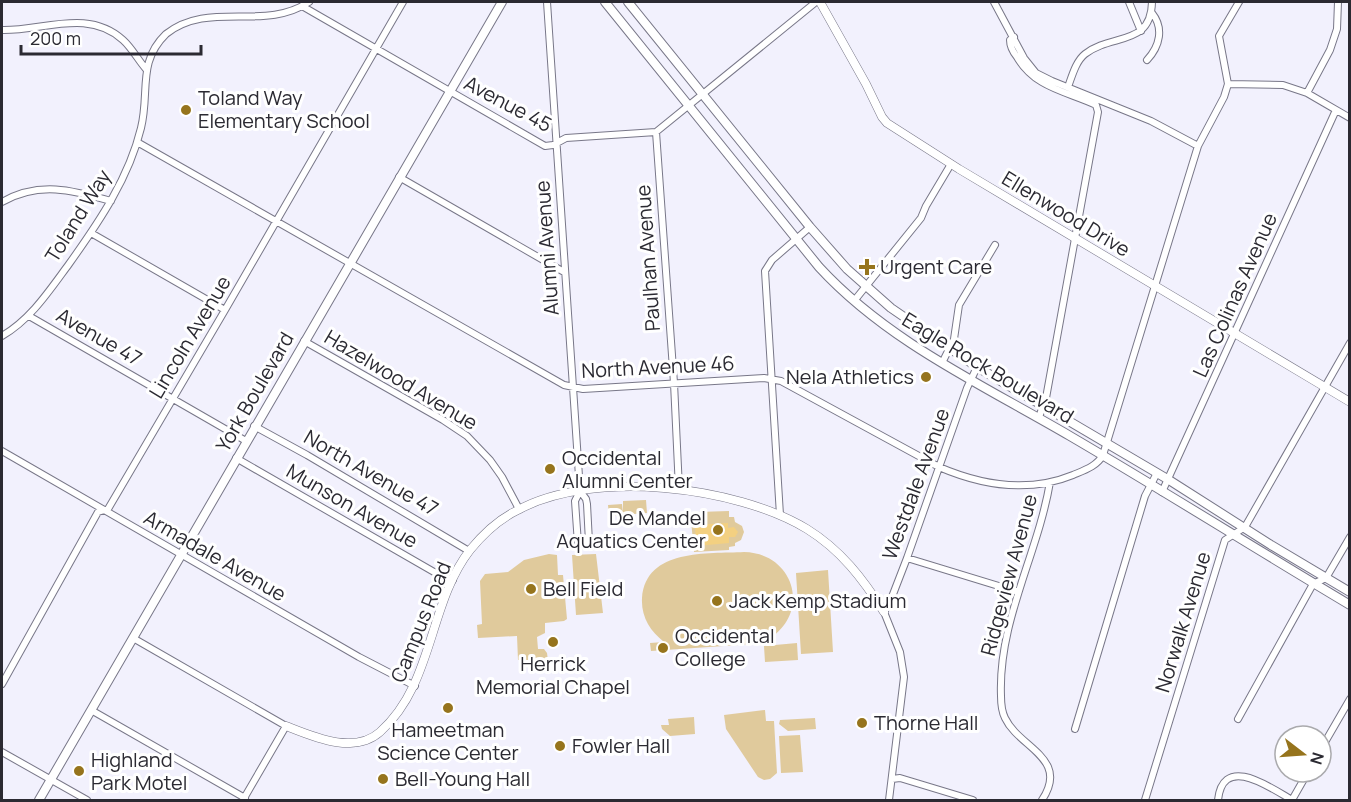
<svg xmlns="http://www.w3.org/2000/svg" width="1351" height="802" viewBox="0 0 1351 802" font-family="Manrope,sans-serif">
  <rect width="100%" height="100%" fill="#f2f1fd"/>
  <path fill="#e0ca9c" d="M646 500 647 513 609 516 608 505 622 504 623 513V501Z
    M729 511V517H734L735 522 742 526 744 532 741 540 735 543V546L729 547V550L694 552 691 520 694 515 697 516 698 512Z
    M744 552C795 553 812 614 767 640V643L651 651 650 643 664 642C650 631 641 617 642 598 646 548 708 554 744 552Z
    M549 554 557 555 558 575H563L567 619 564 621 545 623V633L537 637 538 649H544L547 653 549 669 530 671 527 660H518L517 636 478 638 477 625 482 624 480 581 485 574 508 572 524 560Z
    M596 554 603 613 576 615 572 555Z
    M828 570 833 652 801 654 796 573Z
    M797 643 798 660 765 662 764 646Z
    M765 710 766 721H774L777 773 770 779 764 780 758 777 726 729 724 715Z
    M694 717 695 734 670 736 662 729 661 725H669L668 719Z
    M815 718 816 729 788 731 779 724 780 720Z
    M800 735 803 772 781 773 779 736Z"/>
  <path fill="#f3d081" d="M728 523V528L734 527 738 532 735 537H729V543L696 546 695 525Z"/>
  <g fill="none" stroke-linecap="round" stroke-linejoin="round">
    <defs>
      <path id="minor" d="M547 2 580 491
        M994 2 1024 58 1036 73 1052 81 1151 121 1198 146
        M1129 2 1141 31
        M302 6 545 146 553 145 566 138 656 132 816 2
        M2 30C43 31 88 8 123 40 132 48 138 60 146 69
        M1014 37 1010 40C1010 47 1013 52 1017 57 1035 88 1066 91 1096 105L1098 112 1046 398 1039 417
        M1147 60C1160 46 1164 28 1152 13
        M1228 84 1283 85 1307 93 1350 118
        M1068 87C1072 76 1076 61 1085 54 1112 33 1151 47 1152 2
        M1307 93 1330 50 1337 29 1338 2
        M656 132 674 383 679 489
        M137 142 564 385 583 389 764 378 781 381 939 467C981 485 1029 493 1073 475 1085 470 1097 466 1103 455L1198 146 1224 97 1228 84 1219 36 1239 2
        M399 177 564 272
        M2 202C39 181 72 190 111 201
        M91 233 225 310
        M854 301 921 218 926 206 951 164
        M29 316 246 441
        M2 336C31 319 49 291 69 264 99 222 129 178 141 128 150 92 137 62 166 34 209 0 264 32 309 2
        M304 341 443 420 467 436 490 460 502 477 519 509
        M942 363 954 339 959 305 995 245
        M254 426 307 455 469 551
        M2 451 359 657 415 686
        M236 458 434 572 453 580
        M580 491 586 499 587 504 589 542 584 546 578 544 575 501Z
        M1162 492 1336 110
        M780 515 765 271 772 260 810 227
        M907 558 1018 592
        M133 638 286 726 243 800
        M2 684 98 512 108 509 225 310 403 2
        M91 710 245 798
        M1238 719 1313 584 1326 578 1350 537
        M1075 729 1145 496 1157 473
        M1321 749 1350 699
        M2 752 87 800
        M892 779 900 778 973 800
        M889 800 904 677 900 652 884 612 890 602 907 558 967 388 977 367
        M1042 800C1070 758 1019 748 1005 718 1002 712 1001 703 1001 696 998 621 1038 554 1050 482
        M1145 800 1225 540 1245 527 1350 343
        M1218 800C1223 753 1271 788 1292 800
        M1292 800 1308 772"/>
      <path id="tertiary" d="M820 2 866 84 882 117 887 123 959 169 1350 402
        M286 726C314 737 354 755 380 732 434 684 428 604 470 550 483 534 499 519 518 510 593 469 736 486 807 529 841 550 863 579 884 612"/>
      <path id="secondary" d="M605 2 819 267C888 342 983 385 1070 436 1164 491 1256 549 1350 605
        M628 2 810 227 847 269 891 308 977 367 1169 480 1271 545 1350 592
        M39 800 502 2"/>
    </defs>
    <use href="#minor" stroke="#787788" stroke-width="8"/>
    <use href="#tertiary" stroke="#787788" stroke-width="9"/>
    <use href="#secondary" stroke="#787788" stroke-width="10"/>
    <use href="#minor" stroke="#fff" stroke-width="6"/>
    <use href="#tertiary" stroke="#fff" stroke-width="8"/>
    <use href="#secondary" stroke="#fff" stroke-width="8"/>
  </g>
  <g fill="#96741d" stroke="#fff" stroke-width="2">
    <circle cx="186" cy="110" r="6"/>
    <path d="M864 258h6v6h6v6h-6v6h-6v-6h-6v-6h6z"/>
    <circle cx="926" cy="377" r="6"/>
    <circle cx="550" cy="469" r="6"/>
    <circle cx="718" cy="530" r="6"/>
    <circle cx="531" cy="589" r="6"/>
    <circle cx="717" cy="601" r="6"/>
    <circle cx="553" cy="642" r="6"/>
    <circle cx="663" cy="648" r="6"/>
    <circle cx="448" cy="708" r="6"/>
    <circle cx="862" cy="723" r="6"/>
    <circle cx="560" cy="746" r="6"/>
    <circle cx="79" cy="771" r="6"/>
    <circle cx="383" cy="779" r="6"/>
  </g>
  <g text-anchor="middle" stroke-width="6" stroke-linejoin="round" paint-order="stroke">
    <g font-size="20" fill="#2b2a32" stroke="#fff" text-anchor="start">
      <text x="198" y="105">Toland Way<tspan x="198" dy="23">Elementary School</tspan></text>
      <text x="880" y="274">Urgent Care</text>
      <text x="914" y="384" text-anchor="end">Nela Athletics</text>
      <text x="562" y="465">Occidental<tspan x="562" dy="23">Alumni Center</tspan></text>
      <text x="706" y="525" text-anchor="end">De Mandel<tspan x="706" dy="23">Aquatics Center</tspan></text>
      <text x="543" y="596">Bell Field</text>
      <text x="729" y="608">Jack Kemp Stadium</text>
      <text x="675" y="643">Occidental<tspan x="675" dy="23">College</tspan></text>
      <text x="553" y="671" text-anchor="middle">Herrick<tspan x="553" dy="23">Memorial Chapel</tspan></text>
      <text x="874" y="730">Thorne Hall</text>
      <text x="448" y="737" text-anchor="middle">Hameetman<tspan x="448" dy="23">Science Center</tspan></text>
      <text x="572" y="753">Fowler Hall</text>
      <text x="91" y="767">Highland<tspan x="91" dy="23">Park Motel</tspan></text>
      <text x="395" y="786">Bell-Young Hall</text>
    </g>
    <g font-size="20" fill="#2b2a32" stroke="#fff">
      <text transform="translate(508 104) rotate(28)" y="7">Avenue 45</text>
      <text transform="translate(1066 214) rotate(31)" y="7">Ellenwood Drive</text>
      <text transform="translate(78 216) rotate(-58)" y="7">Toland Way</text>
      <text transform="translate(547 248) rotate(-94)" y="7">Alumni Avenue</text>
      <text transform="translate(648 258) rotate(-94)" y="7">Paulhan Avenue</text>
      <text transform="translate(1235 295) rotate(-66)" y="7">Las Colinas Avenue</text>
      <text transform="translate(99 337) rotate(30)" y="7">Avenue 47</text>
      <text transform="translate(190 337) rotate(-59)" y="7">Lincoln Avenue</text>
      <text transform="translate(658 367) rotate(-3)" y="7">North Avenue 46</text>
      <text transform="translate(988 368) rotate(31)" y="7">Eagle Rock Boulevard</text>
      <text transform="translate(401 380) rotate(31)" y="7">Hazelwood Avenue</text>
      <text transform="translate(255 392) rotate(-60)" y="7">York Boulevard</text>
      <text transform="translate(371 473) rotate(30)" y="7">North Avenue 47</text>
      <text transform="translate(916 484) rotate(-70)" y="7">Westdale Avenue</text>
      <text transform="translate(352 506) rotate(30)" y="7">Munson Avenue</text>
      <text transform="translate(215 556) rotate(30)" y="7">Armadale Avenue</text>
      <text transform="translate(1009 575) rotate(-75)" y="7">Ridgeview Avenue</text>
      <text transform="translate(421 622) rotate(-68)" y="7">Campus Road</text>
      <text transform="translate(1183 622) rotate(-73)" y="7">Norwalk Avenue</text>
    </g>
  </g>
  <rect width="1351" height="802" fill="none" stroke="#2b2a32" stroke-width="6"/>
  <g transform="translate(1303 754) rotate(107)"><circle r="28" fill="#ffffff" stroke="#aaaaad" stroke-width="1.5"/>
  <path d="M0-4.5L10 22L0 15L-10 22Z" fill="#96741d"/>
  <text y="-9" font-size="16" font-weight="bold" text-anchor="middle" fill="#2b2a32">N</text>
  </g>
  <path d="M21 45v9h180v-9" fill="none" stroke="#2b2a32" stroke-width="3"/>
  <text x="30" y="45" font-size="18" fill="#2b2a32" stroke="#ffffff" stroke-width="4.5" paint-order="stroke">200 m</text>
</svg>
